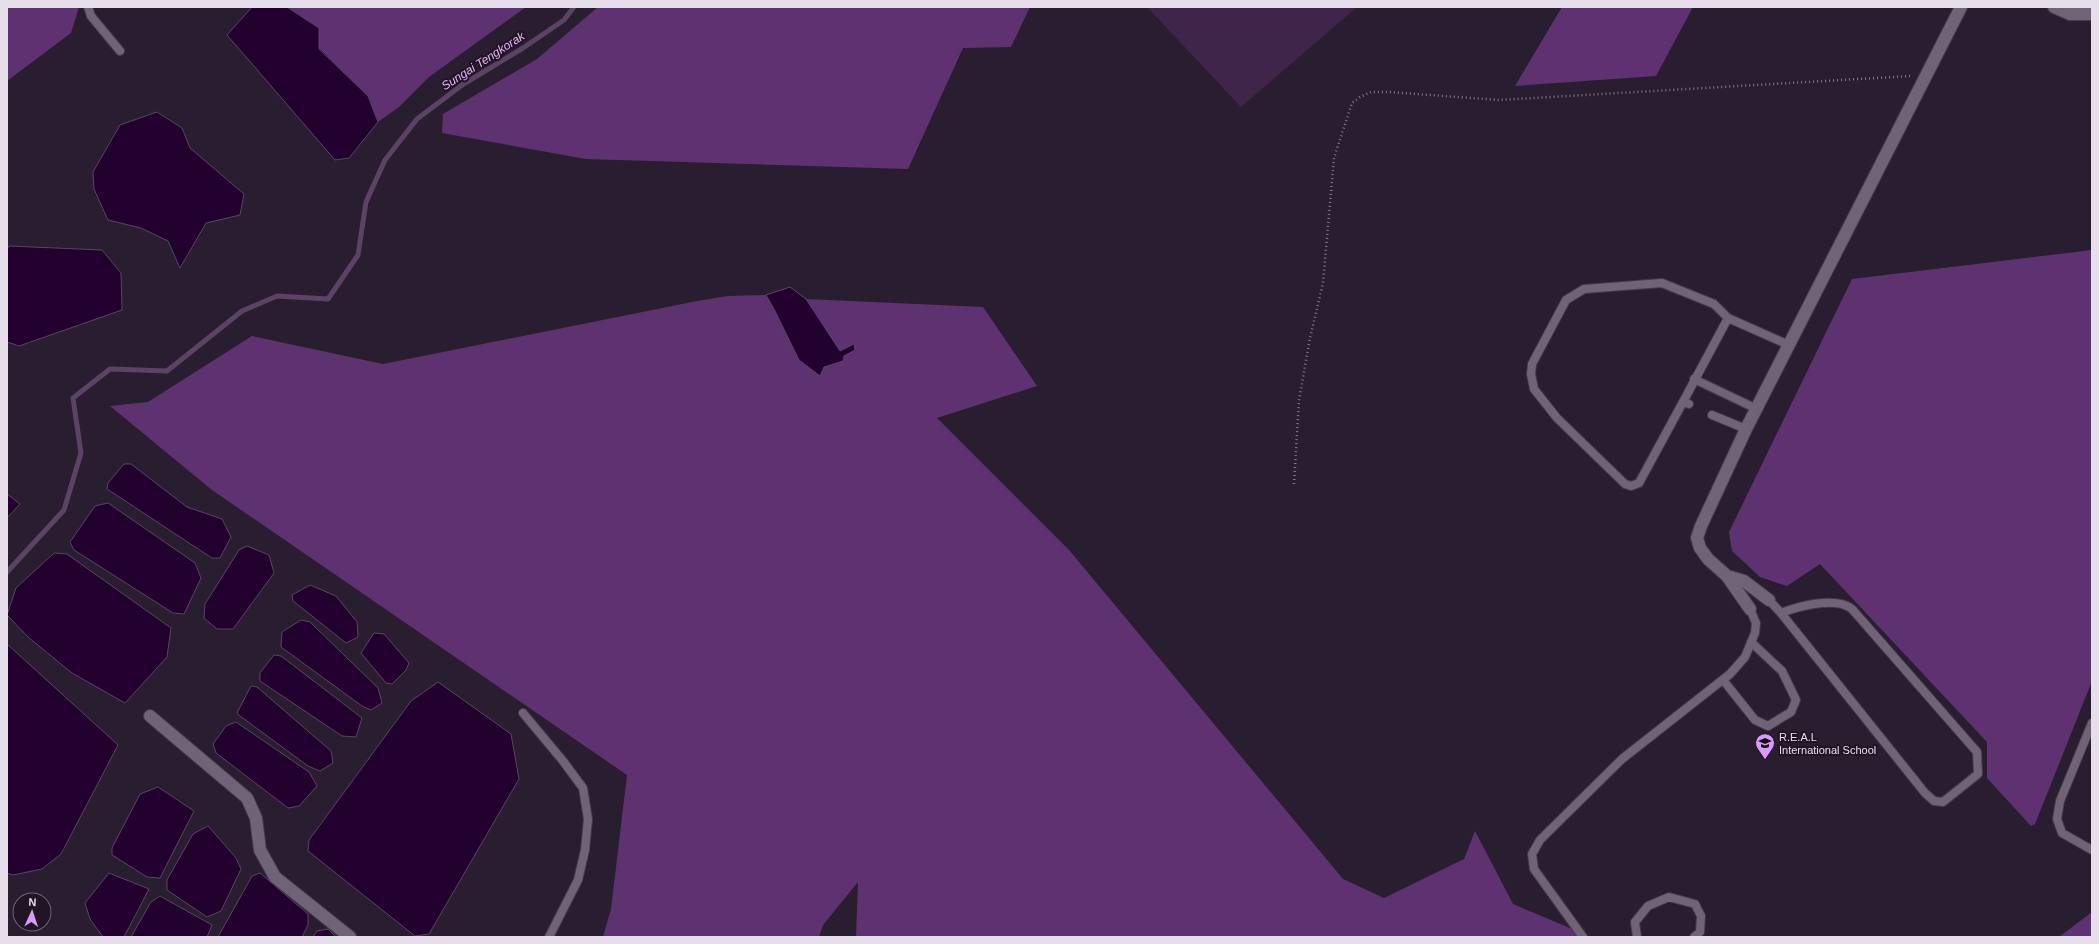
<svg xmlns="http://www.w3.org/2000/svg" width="2099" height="944" viewBox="0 0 2099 944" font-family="Helvetica,sans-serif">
  <rect width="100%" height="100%" fill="#291e2f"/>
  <path fill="#40254b" d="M1147 7H1357L1241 107Z"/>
  <path fill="#5e3271" d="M7 7H79L71 33 7 81Z
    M287 7H526L429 77 399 107 378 122 368 96 319 48Z
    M598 7H1030L1011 47 963 48 908 169 586 159 442 133 443 114 537 59Z
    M1562 7H1693L1656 76 1515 86Z
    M2092 250V681L2035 824 2031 826 1987 778V742L1820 564 1787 586 1760 577 1732 551 1729 532 1852 279Z
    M766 295 774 309 824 367 843 361 844 356 854 344 840 351 806 299 983 307 1037 386 937 418 1069 550 1343 879 1384 898 1464 859 1475 831 1513 904 1589 936 856 937 858 882 823 925 819 937H603L611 909 627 775 212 490 110 406 148 402 252 336 383 364 697 301 727 296Z
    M2092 912V937H2059Z"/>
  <path fill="#21002d" stroke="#5c4366" d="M252 7H287L319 28V49L368 96 378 122 349 158 335 160 227 35Z
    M157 112 182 128 190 148 244 194 240 215 206 223 180 268 168 241 141 228 108 220 94 189 93 172 120 125Z
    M9 246 102 250 121 273 122 310 19 346 7 342V249Z
    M790 287 806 299 840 351 854 344 855 350 844 356 843 361 824 367 820 376 799 360 774 309 766 295Z
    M124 464H131L187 507 222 519 231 537 220 558H212L107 489 108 483Z
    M7 494 20 504 7 518Z
    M108 503 195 563 201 578 184 614 173 613 74 550 70 542 95 506Z
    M247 546 269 555 274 573 233 629H217L204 618 205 604 239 550Z
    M54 553 67 554 171 628 167 657 125 703 72 673 28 637 7 615 16 588Z
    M310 585 336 596 357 622 358 637 346 643 293 601 292 595Z
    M301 620 310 622 378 688 382 703 371 710 362 706 281 647 282 632Z
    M374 633 384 634 409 663 406 670 392 684 386 683 361 653Z
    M7 644 118 745 61 854 42 869 13 875 7 873Z
    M274 655 281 656 362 718 356 737 342 736 260 681V673Z
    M438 682 511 734 519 779 429 934 415 936 308 851 309 840 411 701Z
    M251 686 257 687 331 751 333 763 320 771 308 766 240 716 237 713Z
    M236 722 309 772 317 786 299 806 288 808 216 753 213 744 226 726Z
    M158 787 194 811 160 878 147 877 112 855V848L140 794Z
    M208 826 236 858 241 869 221 911 207 917 167 890V880L193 834Z
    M109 873 149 889 124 937H103L90 919 85 903Z
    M260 873 308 914V925L302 937H218L252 876Z
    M160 896 212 925 207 937H131L151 902Z
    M328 929 336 937H313L317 931Z"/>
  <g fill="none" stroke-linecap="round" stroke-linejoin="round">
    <path stroke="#5c4366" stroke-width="5" d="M7 572 64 510 81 453 73 398 110 369 167 371 242 311 277 296 328 299 358 255 366 202 385 160 417 119 462 85 523 48 564 20 574 7"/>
    <defs>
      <path id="service" d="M88 7 91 16 120 51
        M1728 318 1789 345
        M1694 379 1757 409
        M1683 402 1639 483 1631 486 1625 484 1557 418 1534 389 1531 374 1532 364 1566 300 1584 289 1662 283 1714 304 1728 318 1683 402 1689 404
        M1712 415 1746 429
        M1769 600 1781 613C1799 606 1836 596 1852 609L1977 752 1978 774 1943 802 1934 801 1925 793 1781 613
        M1723 680 1755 720 1768 726 1791 712 1796 700 1782 671 1751 642
        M523 713 563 761 583 788 588 819 585 850 578 880 549 937
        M2092 723 2060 801 2057 819 2062 833 2092 850
        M1583 937 1534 869 1532 854 1540 840 1622 759 1730 674 1745 657 1755 633 1756 623 1750 609
        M1637 937 1635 922 1648 906 1669 897 1695 904 1701 916 1700 932 1694 937"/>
      <path id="minor" d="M2054 7 2070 14H2092
        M1727 576 1744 581 1769 600
        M1750 609 1727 576 1708 559 1700 548 1697 538 1701 526 1746 429 1961 7
        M150 716 247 798 256 818 260 850 275 877 350 937"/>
    </defs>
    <use href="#service" stroke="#453b49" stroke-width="10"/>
    <use href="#minor" stroke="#453b49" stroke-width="14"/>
    <path stroke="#827887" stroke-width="2.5" stroke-dasharray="1 3" stroke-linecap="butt" d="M1294 484 1299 400 1310 338 1323 283 1334 158 1352 103 1360 97 1371 92H1389L1499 100 1910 76"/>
    <use href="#service" stroke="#706377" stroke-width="8"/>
    <use href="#minor" stroke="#706377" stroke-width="12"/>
  </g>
  <defs>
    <symbol id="school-pin" viewBox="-11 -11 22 30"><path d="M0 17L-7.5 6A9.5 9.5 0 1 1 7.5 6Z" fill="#da9af7" stroke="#201425"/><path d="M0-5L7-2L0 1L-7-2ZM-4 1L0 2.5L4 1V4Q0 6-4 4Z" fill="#111"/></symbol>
  </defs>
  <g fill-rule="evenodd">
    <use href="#school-pin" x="1754" y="732" width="22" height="30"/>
  </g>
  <g text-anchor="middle" stroke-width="4" stroke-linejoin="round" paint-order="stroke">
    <g font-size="11" fill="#e6deea" stroke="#201425" text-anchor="start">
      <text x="1779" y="741">R.E.A.L<tspan x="1779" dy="13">International School</tspan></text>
    </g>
    <g font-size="12" font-style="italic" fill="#e5b2fc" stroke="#201425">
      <text transform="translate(483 61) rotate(-33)" y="4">Sungai Tengkorak</text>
    </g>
  </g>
  <rect width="2099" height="944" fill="none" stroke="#e6deea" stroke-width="16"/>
  <g transform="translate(32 912) rotate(3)"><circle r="19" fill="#201425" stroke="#6f6574"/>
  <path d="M0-3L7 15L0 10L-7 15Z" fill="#da9af7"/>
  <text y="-6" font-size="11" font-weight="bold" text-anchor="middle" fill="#e6deea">N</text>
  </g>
</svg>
